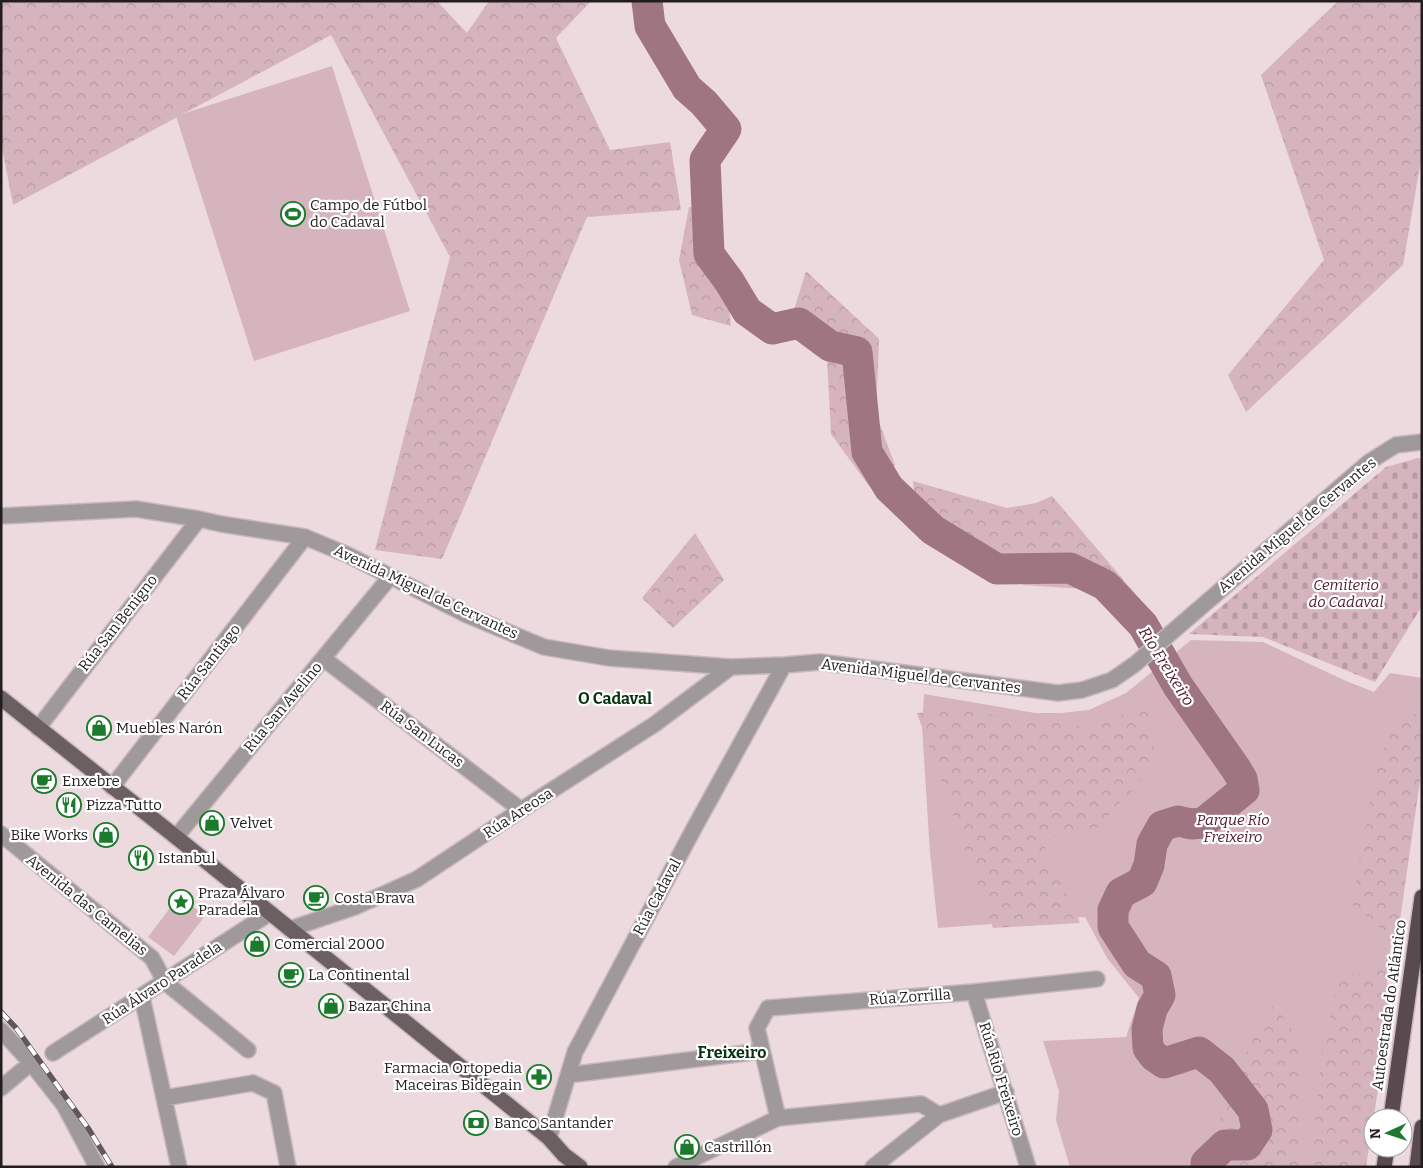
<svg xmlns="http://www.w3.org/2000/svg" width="1423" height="1168" viewBox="0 0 1423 1168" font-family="Bitter,serif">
  <defs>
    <pattern id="forest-crowns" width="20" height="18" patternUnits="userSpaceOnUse" patternTransform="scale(1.25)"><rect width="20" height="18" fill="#d5b4be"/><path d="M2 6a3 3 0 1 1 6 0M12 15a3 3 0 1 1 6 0" fill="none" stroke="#b79aa3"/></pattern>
    <pattern id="cemetery-stones" width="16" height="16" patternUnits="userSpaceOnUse" patternTransform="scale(1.25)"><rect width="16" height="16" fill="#d5b4be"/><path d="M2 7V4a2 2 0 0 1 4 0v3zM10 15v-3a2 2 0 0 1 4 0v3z" fill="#b79aa3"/></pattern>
  </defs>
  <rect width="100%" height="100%" fill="#ecdadf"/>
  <path fill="#d5b4be" d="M332 66 410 311 254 361 176 116Z
    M1191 640 1263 642 1346 681 1374 692 1390 673 1422 678V728L1359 1167H1070L1056 1120 1059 1091 1043 1041 1126 1037 1139 998 1107 958 1085 917 938 928 930 853 922 726 924 694 1035 713H1061L1089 710 1126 693Z
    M179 896 205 916 174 956 148 937Z"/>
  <path fill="url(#forest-crowns)" d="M1 1H437L467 33 489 1H591L556 38 610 150 670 142 681 210 587 217 442 559 375 550 450 257 331 35 13 205 1 142Z
    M1338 1H1422V154L1403 265 1246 412 1228 375 1324 260 1261 75Z
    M689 207 718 210 731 326 692 315 679 260Z
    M806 271 879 339 876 414 895 465 869 486 831 434 827 358 794 310Z
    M913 481 1007 508 1036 503 1052 496 1156 618 1141 633 1097 590 1024 585 918 538Z
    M695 533 724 580 673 628 642 598Z
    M1147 703 1157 764 1098 827 1041 839 1080 923 993 928 917 713 967 711 1093 728Z
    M1403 707 1422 718V767L1397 941 1352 905 1376 767Z
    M1386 969 1390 1012 1366 1167H1311L1321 1058 1339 977Z
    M1274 1004 1301 1042 1299 1167H1203L1229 1094 1250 1045Z"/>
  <path fill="url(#cemetery-stones)" d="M1418 458 1422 459V606L1375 682 1263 637 1189 634 1386 467Z"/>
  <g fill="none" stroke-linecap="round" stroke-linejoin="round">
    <path stroke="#9f7582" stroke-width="31" d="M647 1 650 26 687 88 704 103 726 129 705 160 709 254 729 281 747 311 772 329 799 323 830 346 857 352 867 452 889 488 933 530 997 569 1070 568 1105 585 1143 625 1178 686 1236 769 1242 779 1244 790 1203 823 1191 824 1178 821 1162 826 1152 844 1149 865 1142 882 1121 893 1113 910V927L1137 964 1156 976 1160 995 1152 1009 1147 1029 1148 1048 1154 1056 1164 1063 1199 1052 1222 1070 1253 1110 1257 1130 1247 1145H1225L1206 1163V1167"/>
    <defs>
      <path id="minor" d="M1 516 136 509 199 519 221 524 305 537 348 555 467 615 544 647 609 658 731 667 784 665 820 662 1058 693 1082 690 1112 680 1135 664 1369 462 1396 445 1422 442
        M324 659 521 810
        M38 728 199 519
        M112 787 305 537
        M1 834 152 958 165 982 248 1050
        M176 837 390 577
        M290 929 355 907 417 879 521 810 655 724 731 667
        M974 992 1028 1167
        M142 997 179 1167
        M1 1030 31 1063 64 1105 97 1167
        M53 1053 270 913
        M568 1075 762 1051
        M1 1088 31 1063
        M164 1098 253 1083 274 1093 288 1167
        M778 1118 757 1028 768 1008 974 992 1097 979
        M549 1138 575 1052 692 832 784 665
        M676 1167 778 1118 921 1104 939 1115
        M873 1167 939 1115 1006 1092"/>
      <path id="major" d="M1 698 176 837 549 1138 564 1155 580 1167"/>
      <path id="highway" d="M1391 1118 1422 897
        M1384 1167 1387 1148
        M1417 1167 1422 1127"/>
    </defs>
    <use href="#minor" stroke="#c8b8bc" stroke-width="18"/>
    <use href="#major" stroke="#c8b8bc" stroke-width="18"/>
    <use href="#highway" stroke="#c8b8bc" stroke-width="18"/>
    <use href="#minor" stroke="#a0999b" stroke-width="15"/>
    <use href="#major" stroke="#6b5f62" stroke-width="15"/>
    <use href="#highway" stroke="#584a4f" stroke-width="15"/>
    <defs>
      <path id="rail" d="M1 1012 16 1028 88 1128 112 1167"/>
    </defs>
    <use href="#rail" stroke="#62585b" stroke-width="5.5"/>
    <use href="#rail" stroke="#fff" stroke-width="4" stroke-dasharray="11" stroke-linecap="butt"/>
  </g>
  <defs>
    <symbol id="stadium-ring" viewBox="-11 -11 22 22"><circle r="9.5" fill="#fff" stroke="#1b7a2b" stroke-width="1.5"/><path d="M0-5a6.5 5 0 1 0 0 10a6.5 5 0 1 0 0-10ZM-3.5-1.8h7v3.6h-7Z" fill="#1b7a2b"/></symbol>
    <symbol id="shop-ring" viewBox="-11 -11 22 22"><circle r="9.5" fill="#fff" stroke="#1b7a2b" stroke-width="1.5"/><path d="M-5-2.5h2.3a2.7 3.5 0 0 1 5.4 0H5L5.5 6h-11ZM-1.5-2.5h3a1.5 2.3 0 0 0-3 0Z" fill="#1b7a2b"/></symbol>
    <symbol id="cafe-ring" viewBox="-11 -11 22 22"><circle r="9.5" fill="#fff" stroke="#1b7a2b" stroke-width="1.5"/><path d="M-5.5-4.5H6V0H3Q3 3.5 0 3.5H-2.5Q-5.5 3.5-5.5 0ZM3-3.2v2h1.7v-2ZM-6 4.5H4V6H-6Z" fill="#1b7a2b"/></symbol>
    <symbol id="restaurant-ring" viewBox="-11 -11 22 22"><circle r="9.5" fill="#fff" stroke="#1b7a2b" stroke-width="1.5"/><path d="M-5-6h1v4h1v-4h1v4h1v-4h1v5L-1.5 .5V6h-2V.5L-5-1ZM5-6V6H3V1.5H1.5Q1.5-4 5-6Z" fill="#1b7a2b"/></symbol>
    <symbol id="sight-ring" viewBox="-11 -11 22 22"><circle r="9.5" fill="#fff" stroke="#1b7a2b" stroke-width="1.5"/><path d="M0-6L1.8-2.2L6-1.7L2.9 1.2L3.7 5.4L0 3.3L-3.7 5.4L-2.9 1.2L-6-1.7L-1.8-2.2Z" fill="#1b7a2b"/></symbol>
    <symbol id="pharmacy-ring" viewBox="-11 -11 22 22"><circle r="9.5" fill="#fff" stroke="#1b7a2b" stroke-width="1.5"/><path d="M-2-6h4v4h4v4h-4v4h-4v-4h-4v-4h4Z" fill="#1b7a2b"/></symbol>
    <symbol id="bank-ring" viewBox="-11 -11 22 22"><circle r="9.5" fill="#fff" stroke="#1b7a2b" stroke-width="1.5"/><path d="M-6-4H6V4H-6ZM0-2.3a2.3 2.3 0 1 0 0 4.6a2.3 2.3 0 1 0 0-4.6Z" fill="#1b7a2b"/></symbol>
  </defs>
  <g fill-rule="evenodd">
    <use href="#stadium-ring" x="279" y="200" width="28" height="28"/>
    <use href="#shop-ring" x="85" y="714" width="28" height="28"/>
    <use href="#cafe-ring" x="30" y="767" width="28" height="28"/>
    <use href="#restaurant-ring" x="55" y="791" width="28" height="28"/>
    <use href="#shop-ring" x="198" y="809" width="28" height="28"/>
    <use href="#shop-ring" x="92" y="821" width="28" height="28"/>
    <use href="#restaurant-ring" x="127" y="844" width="28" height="28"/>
    <use href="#cafe-ring" x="302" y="884" width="28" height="28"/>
    <use href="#sight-ring" x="167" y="888" width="28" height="28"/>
    <use href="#shop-ring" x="243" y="930" width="28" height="28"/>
    <use href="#cafe-ring" x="277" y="961" width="28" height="28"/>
    <use href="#shop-ring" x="317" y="992" width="28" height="28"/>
    <use href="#pharmacy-ring" x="525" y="1063" width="28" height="28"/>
    <use href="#bank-ring" x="462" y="1109" width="28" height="28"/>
    <use href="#shop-ring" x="673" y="1133" width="28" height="28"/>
  </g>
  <g text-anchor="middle" stroke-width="4.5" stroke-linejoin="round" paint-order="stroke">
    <g font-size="15" fill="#231d1f" stroke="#fff" text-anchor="start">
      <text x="310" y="210">Campo de Fútbol<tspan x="310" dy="17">do Cadaval</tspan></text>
      <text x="116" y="733">Muebles Narón</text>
      <text x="62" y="786">Enxebre</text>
      <text x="86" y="810">Pizza Tutto</text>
      <text x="230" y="828">Velvet</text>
      <text x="88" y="840" text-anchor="end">Bike Works</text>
      <text x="158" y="863">Istanbul</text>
      <text x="198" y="898">Praza Álvaro<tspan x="198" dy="17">Paradela</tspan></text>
      <text x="334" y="903">Costa Brava</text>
      <text x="274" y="949">Comercial 2000</text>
      <text x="308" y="980">La Continental</text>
      <text x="348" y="1011">Bazar China</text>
      <text x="522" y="1073" text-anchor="end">Farmacia Ortopedia<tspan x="522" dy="17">Maceiras Bidegain</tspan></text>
      <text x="494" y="1128">Banco Santander</text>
      <text x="704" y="1152">Castrillón</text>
    </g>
    <g font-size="15" fill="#231d1f" stroke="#fff">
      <text transform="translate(1297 525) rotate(-40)" y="5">Avenida Miguel de Cervantes</text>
      <text transform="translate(426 592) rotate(25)" y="5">Avenida Miguel de Cervantes</text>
      <text transform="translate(118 623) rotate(-52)" y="5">Rúa San Benigno</text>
      <text transform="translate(209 662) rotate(-52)" y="5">Rúa Santiago</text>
      <text transform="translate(921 676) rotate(7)" y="5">Avenida Miguel de Cervantes</text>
      <text transform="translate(283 707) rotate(-50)" y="5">Rúa San Avelino</text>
      <text transform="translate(422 734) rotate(37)" y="5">Rúa San Lucas</text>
      <text transform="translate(518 813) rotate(-33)" y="5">Rúa Areosa</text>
      <text transform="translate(657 897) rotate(-62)" y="5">Rúa Cadaval</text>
      <text transform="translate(87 905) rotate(39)" y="5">Avenida das Camelias</text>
      <text transform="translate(162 983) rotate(-33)" y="5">Rúa Álvaro Paradela</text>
      <text transform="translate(910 997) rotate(-4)" y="5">Rúa Zorrilla</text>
      <text transform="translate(1389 1005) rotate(-82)" y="5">Autoestrada do Atlántico</text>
      <text transform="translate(1001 1079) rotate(73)" y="5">Rúa Rio Freixeiro</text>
    </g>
    <g font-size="15" font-style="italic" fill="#4f192f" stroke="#fff">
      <text x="1346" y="590">Cemiterio<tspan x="1346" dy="17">do Cadaval</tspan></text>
      <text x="1233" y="825">Parque Río<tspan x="1233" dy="17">Freixeiro</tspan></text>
    </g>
    <g font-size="16" font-style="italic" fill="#4a142a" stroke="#fff">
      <text transform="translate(1167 666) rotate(58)" y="6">Río Freixeiro</text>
    </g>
    <g font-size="16" font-weight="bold" fill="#06330d" stroke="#fff">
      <text x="615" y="704">O Cadaval</text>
      <text x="732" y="1058">Freixeiro</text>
    </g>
  </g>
  <rect width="1423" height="1168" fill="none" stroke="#231d1f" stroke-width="5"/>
  <g transform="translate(1388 1133) rotate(267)"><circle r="24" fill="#ffffff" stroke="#a7a5a5"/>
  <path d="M0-4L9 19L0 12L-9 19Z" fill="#1b7a2b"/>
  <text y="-8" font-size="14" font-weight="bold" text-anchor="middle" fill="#231d1f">N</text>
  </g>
</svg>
